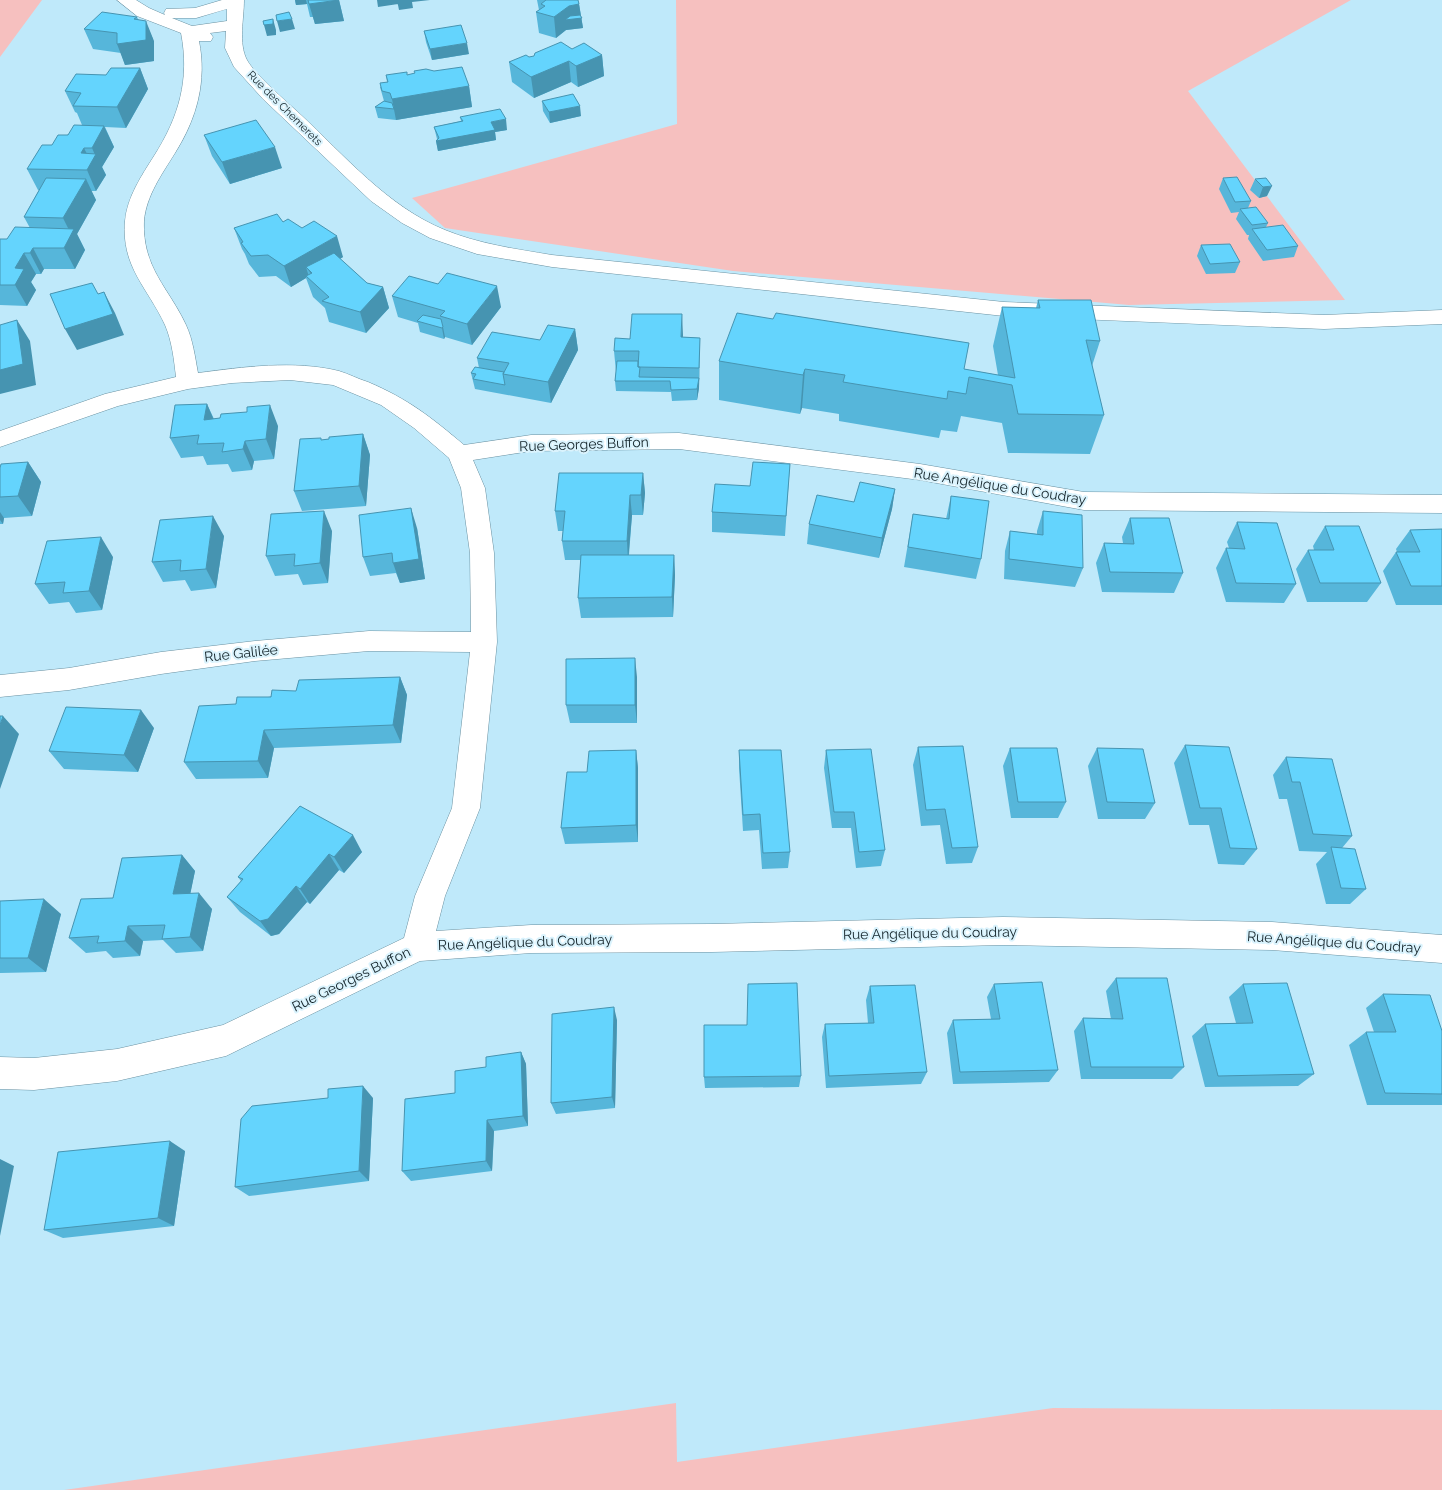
<svg xmlns="http://www.w3.org/2000/svg" width="1442" height="1490" viewBox="0 0 1442 1490" font-family="Raleway,sans-serif">
  <rect width="100%" height="100%" fill="#bfe9fa"/>
  <path fill="#f6c0bf" d="M0 0H42L0 57Z
    M676 0H1351L1188 91 1345 300 1129 305 733 271 445 228 412 198 677 124Z
    M676 1403 677 1462 1053 1408 1442 1410V1490H64Z"/>
  <g fill="none" stroke-linecap="round" stroke-linejoin="round">
    <defs>
      <path id="minor" d="M117 0H136L149 8 165 15 164 13 166 9 195 8 222 0H244C244 19 238 43 247 60 256 76 286 101 300 114 344 155 388 207 445 230 479 244 516 249 552 255L1004 302 1324 315 1442 310V324L1324 329 1004 316 552 267 477 254 430 238 402 223 371 201 263 99 234 67 225 48 226 31 210 33 213 37 211 41H199C207 81 197 118 175 153 162 174 146 196 144 221 142 268 169 288 186 325 193 340 195 357 198 373 243 367 294 360 339 371 349 374 358 379 368 382 408 399 431 417 464 445L531 435 679 433 920 464 1084 492 1442 495V513L1084 510 920 480 679 449 531 451 473 460 485 488 494 553 497 642 480 808 445 896 436 931 531 925 712 924 1003 917 1272 922 1442 935V963L1272 950 1003 945 712 952 531 953 420 961 226 1056 117 1081 34 1090 0 1089V1057L34 1058 117 1049 223 1025 404 938 415 896 452 808 470 652 369 651 255 661 161 674 69 690 0 697V675L69 668 161 652 255 641 369 631 471 632 470 553 461 488 449 458 414 428 381 405 333 385 290 380 232 383 188 389 118 406 0 447V431L105 394 176 377C174 360 172 341 165 325 148 288 121 267 125 221 127 197 142 175 154 156 179 117 190 79 181 33L137 16ZM227 9V21L192 26 172 18H196Z"/>
    </defs>
    <use href="#minor" stroke="#6a91a1" stroke-width="1"/>
    <use href="#minor" fill="#fff" fill-rule="evenodd"/>
  </g>
  <path fill="#56b6da" d="M295 0H339L344 21 315 24 313 17H310L307 4 296 5Z
    M537 0H578L579 4 583 28 566 30 556 38 539 33 536 12 539 10Z
    M137 17 138 19 148 28 153 39 154 61 125 65 121 53 93 49 84 29Z
    M424 31 469 54 432 60 426 42Z
    M572 49 602 55 604 76 578 87 571 82 534 98 512 82 509 62Z
    M140 68 148 89 126 128 105 127 114 147 102 167 106 175 96 191H91L96 200 77 234 85 250 75 269H44L41 274H36L31 282 36 290 27 306 0 305V239H7L30 228 24 217 39 190H38L27 169 52 145 82 125 77 113 75 112 65 91 106 75Z
    M386 75H407L469 86 472 107 396 120 378 118 375 107 384 101 380 87 387 82Z
    M542 101 581 116 550 123 543 111Z
    M460 117 507 130 495 132 496 140 438 151 436 141 437 139 434 127 461 121Z
    M204 135 282 168 230 184 212 156Z
    M1223 178 1251 201 1248 208 1268 223 1266 227 1298 246 1294 257 1263 261 1248 239 1249 235H1247L1236 219 1239 212 1231 213 1219 189Z
    M1266 178 1267 196 1259 198 1250 190 1255 179Z
    M283 222 343 257 340 259 367 283 383 287 389 308 366 333 329 322 325 308 313 297 306 278 291 287 276 276 259 277 249 264 245 254 242 249 234 228Z
    M1201 245 1240 262 1235 273 1206 274 1197 256Z
    M392 296 501 307 472 345 445 337 444 339 420 332 418 323 398 317Z
    M1038 300 1100 341 1092 366 1104 415 1090 454 1008 453 1002 423 961 416 957 432 941 430 939 438 839 421V414L802 408 800 414 719 400V361L964 369 998 375 993 346 1002 307 1036 308Z
    M575 329 578 350 551 403 475 389 471 373 479 368 477 358 540 340Z
    M683 337 700 338 699 388 697 400 672 401 671 392 616 391 615 381 616 372 614 351 630 339Z
    M207 404 214 419 278 426 274 459 254 461 252 470 232 472 228 464 207 465 203 456 181 458 170 438Z
    M363 434 370 455 366 506 302 511 294 491 322 440Z
    M28 462 41 482 32 516 4 518 3 524H0V468Z
    M790 464 785 536 712 532V512L750 486Z
    M643 473 645 493 643 515H632L629 555H674L675 575 673 617 581 618 578 598 581 560H565L562 541 563 531H558L555 511Z
    M895 489 892 509 879 558 807 544 809 524 854 502Z
    M951 496 981 559 976 579 904 567 913 514 946 519Z
    M1043 511 1083 568 1075 587 1004 579 1005 551 1010 531 1037 534V531Z
    M1130 518 1183 573 1174 593 1102 592 1096 563 1104 543H1123L1122 537Z
    M1237 522 1296 584 1284 603 1226 602 1216 568 1226 548H1229L1227 542Z
    M1325 526 1381 583 1367 602H1307L1296 569 1308 550H1314L1313 546Z
    M417 528 425 579 400 583 396 573 370 576 363 557Z
    M1442 529V605H1396L1383 571 1396 552H1397L1396 549 1410 530Z
    M332 531 328 583 303 585 298 574 275 576 266 556Z
    M224 536 216 588 191 591 185 580 163 582 152 562Z
    M113 557 102 610 76 613 69 602 49 604 35 584Z
    M400 677 407 695 401 743 274 748 268 778 196 779 184 762 236 704 296 691Z
    M637 677V723H570L566 705Z
    M154 728 138 772 64 769 49 751Z
    M1185 745 1257 849 1244 865 1218 864 1209 825H1189L1174 763Z
    M918 747 978 847 972 863 946 864 940 825 921 826 913 765Z
    M1010 748 1066 802 1058 818H1011L1003 766Z
    M1097 748 1155 803 1145 819H1098L1088 766Z
    M636 750 638 768V842L565 844 561 828 587 772Z
    M739 750 790 852 788 868 762 869 759 830 743 831 739 768Z
    M826 750 885 850 881 866 856 868 851 828H832L824 768Z
    M1286 757 1352 836 1342 848 1366 889 1350 904H1326L1316 864 1327 852 1299 851 1287 799H1279L1273 775Z
    M300 806 362 852 344 873 339 870 310 904 307 902 279 934 271 936 240 912 227 897 241 881 238 877Z
    M182 855 195 871 190 894 212 909 203 951 176 953 163 940 143 941 140 956 113 958 106 951 86 953 69 938 113 898Z
    M0 901 61 914 46 972 0 973Z
    M1116 978 1184 1067 1172 1079H1081L1074 1031 1083 1018 1111 1019 1106 991Z
    M994 984 1058 1070 1049 1082 953 1084 947 1033 953 1020 991 1019 987 997Z
    M1243 984 1314 1074 1298 1086 1205 1087 1192 1036 1205 1024 1236 1023 1229 997Z
    M870 986 927 1072 921 1084 826 1088 822 1037 825 1024 868 1023 866 1000Z
    M1383 994 1442 1031V1105H1367L1349 1045 1366 1032H1374L1366 1008Z
    M617 1020 615 1108 556 1114 551 1103Z
    M521 1052 526 1064 528 1126 494 1131 492 1171 411 1181 402 1171 455 1093 486 1067Z
    M801 1076 799 1087 705 1088 704 1077Z
    M373 1098 369 1181 249 1196 235 1187Z
    M185 1151 174 1226 63 1238 44 1230Z"/>
  <path fill="#4694b1" d="M295 0H306L307 4 296 5Z
    M339 0 344 21 315 24 309 4Z
    M377 0H397L398 4 378 7Z
    M397 0H430L412 2 413 8 399 10Z
    M579 4 583 28 566 30 556 38 554 17 569 6Z
    M273 19 276 30V35L267 36 264 25Z
    M292 19 295 29 280 32 277 21Z
    M146 21 154 41V61L125 65 117 44Z
    M467 43 469 54 432 60 430 49Z
    M602 55 604 76 578 87 576 66Z
    M569 61 571 82 534 98 531 77Z
    M140 68 148 89 126 128 117 107Z
    M469 86 472 107 396 120 392 99Z
    M580 106 581 116 550 123 549 112Z
    M506 119 507 130 495 132 496 140 438 151 436 141 491 122Z
    M104 126 114 147 102 167 106 175 96 191 87 170 81 153 84 148 91 162 95 155 92 148Z
    M275 147 282 168 230 184 222 162Z
    M86 179 96 200 77 234 85 250 75 269 64 248 71 234 63 218Z
    M1272 186 1267 196 1259 198 1263 187Z
    M337 236 343 257 312 275 306 267 309 277 306 276V278L291 287 284 266Z
    M33 248 44 269 41 274 30 253Z
    M24 253 36 274 31 282 36 290 27 306 15 285V268Z
    M497 286 501 307 472 345 467 324Z
    M383 287 389 308 366 333 360 312Z
    M104 292 115 313 124 335 77 350 65 329Z
    M682 314 683 335 682 358 681 337Z
    M17 320 30 341 36 385 0 394V370Z
    M443 327 445 337 444 339 442 328Z
    M575 329 578 350 551 403 548 382Z
    M700 338 699 388 697 400V389L699 378Z
    M805 369 802 408 800 414 803 375Z
    M207 404 216 425 204 420Z
    M270 405 278 426 274 459 266 439Z
    M363 434 370 455 366 506 359 486Z
    M245 441 254 461 252 470 243 449Z
    M28 462 41 482 32 516 18 496Z
    M643 473 645 493 643 515 641 495Z
    M895 489 892 509 879 558 882 538Z
    M630 495 632 515 628 561 627 541Z
    M411 508 417 528 425 579 400 583 393 563Z
    M324 511 332 531 328 583 320 563Z
    M0 512 4 518 3 524 0 520Z
    M213 516 224 536 216 588 206 569Z
    M101 537 113 557 102 610 89 591Z
    M674 555 675 575 673 617 672 597Z
    M635 658 637 677V723L635 705Z
    M400 677 407 695 401 743 393 725Z
    M141 710 154 728 138 772 124 755Z
    M3 716 19 734 0 789V725Z
    M264 730 274 748 268 778 258 761Z
    M636 750 638 768V842L636 825Z
    M353 835 362 852 344 873 334 857Z
    M329 854 339 870 310 904 300 889Z
    M182 855 195 871 187 910 173 894Z
    M296 886 307 902 279 934 271 936 260 921Z
    M199 893 212 909 203 951 190 937Z
    M44 899 61 914 46 972 28 958Z
    M128 926 143 941 140 956 125 941Z
    M614 1007 617 1020 615 1108 612 1097Z
    M521 1052 526 1064 528 1126 523 1116Z
    M363 1086 373 1098 369 1181 359 1171Z
    M487 1120 494 1131 492 1171 486 1161Z
    M170 1141 185 1151 174 1226 158 1218Z
    M0 1159 14 1166 0 1236Z"/>
  <path fill="#64d4fd" stroke="#4694b1" d="M308 0H339L309 4Z
    M546 0H578L579 4 569 6 554 17 536 12 545 6 541 4Z
    M102 12 137 17 134 19 146 21V40L117 44V33L84 29Z
    M289 12 292 19 277 21 276 15Z
    M580 15 582 18 565 20 570 16Z
    M273 19V24L264 25 263 21Z
    M461 25 467 43 430 49 424 31Z
    M561 42 572 49 584 43 602 55 576 66 569 61 531 77 509 62 526 55 529 57 534 56 535 53Z
    M462 67 469 86 392 99 390 93 382 91 380 83 388 82 386 75 407 72V75L415 73 414 71 426 69 434 71Z
    M111 68H140L117 107 73 106 81 93 65 91 76 74 106 75Z
    M573 94 580 106 549 112 542 101Z
    M384 101 392 103 394 109 375 107Z
    M500 109 506 119 491 122 495 130 436 141 439 138 434 127 463 121 460 117Z
    M256 120 275 147 222 162 204 135Z
    M74 125 104 126 92 148H84L81 153 96 154 87 170 27 169 42 145H52L58 135H68Z
    M1237 177 1251 201 1235 202 1223 178Z
    M46 178 86 179 63 218 24 217Z
    M1266 178 1272 186 1263 187 1255 179Z
    M1256 207 1268 223 1252 225 1240 209Z
    M277 214 283 222 288 219 302 228 314 221 337 236 284 266 268 255 251 256 241 243 243 242 234 228Z
    M1283 225 1298 246 1267 250 1252 229Z
    M15 227 74 229 64 248H33L30 253H24L15 268 24 269 15 285H0V239H7Z
    M1230 244 1240 262 1210 264 1201 245Z
    M334 253 367 283 383 287 360 312 322 301 329 297 306 276 312 273 306 267Z
    M447 273 497 286 467 324 440 316 445 311 392 296 409 276 438 284Z
    M92 283 98 294 104 292 113 314 65 329 50 294Z
    M1038 300H1091L1100 341 1086 340 1104 415 1018 414 1012 385 969 377 966 394 948 391 947 399 843 382 845 375 805 369 803 375 719 361 737 313 773 319 776 313 969 343 964 369 1015 378 1002 307 1040 308Z
    M632 314H682L681 337 700 338 699 368 638 367 639 351H614L615 338 630 339Z
    M423 315 441 319 443 327 442 328 417 321Z
    M17 320 23 364 0 370V325Z
    M548 325 575 329 548 382 503 374 509 363 477 358 492 332 540 340Z
    M617 361H638V367H640L639 377 699 378 697 389 671 390 670 381H615Z
    M475 367 504 372 503 374 505 385 473 379 476 374 471 373Z
    M207 404 204 420 220 418 221 414 247 412V407L270 405 266 439 245 441 243 449 222 452 224 443 197 444 199 435 170 438 175 405Z
    M363 434 359 486 294 491 300 439 321 438V440L329 439V437Z
    M28 462 18 496 0 497V468L1 464Z
    M753 462 790 464 786 516 712 512 715 484 750 486Z
    M559 473H643L641 495H630L627 541H562L565 511H555Z
    M860 482 895 489 882 538 809 524 817 495 854 502Z
    M951 496 989 501 981 559 908 547 913 514 949 519Z
    M411 508 419 559 393 563 392 553 363 557 359 515Z
    M324 511 320 563 294 566 295 554 266 556 271 514Z
    M1043 511 1082 515 1083 568 1009 559 1010 531 1043 535Z
    M213 516 206 569 180 571 181 560 152 562 160 520Z
    M1130 518H1169L1183 573 1110 572 1104 543 1134 544Z
    M1237 522 1277 523 1296 584 1236 583 1226 548 1245 549Z
    M1325 526H1359L1381 583H1320L1308 550H1334Z
    M1442 529V586H1411L1396 552H1420L1410 530Z
    M101 537 89 591 63 593 65 582 35 584 47 541Z
    M581 555H674L672 597 578 598Z
    M635 658V705H566V659Z
    M400 677 393 725 264 730 258 761 184 762 199 706 236 704 237 697H271L272 690 296 691 299 680Z
    M66 707 141 710 124 755 49 751Z
    M0 716H3L0 725Z
    M1185 745 1229 747 1257 849 1230 848 1221 808H1200Z
    M963 746 978 847 952 848 945 809 926 810 918 747Z
    M1010 748H1057L1066 802H1018Z
    M1097 748 1143 749 1155 803 1107 802Z
    M871 749 885 850 859 852 854 812H834L826 750Z
    M636 750V825L561 828 567 772H587L589 751Z
    M739 750H781L790 852 763 853 760 814 743 815Z
    M1286 757 1332 759 1352 836 1313 834 1300 782H1292Z
    M300 806 353 835 334 857 329 854 300 889 296 886 268 919 260 921 227 897 243 879 238 877Z
    M1331 847 1355 849 1366 889 1341 888Z
    M182 855 173 894 199 893 190 937 162 939 165 925 128 926 125 941 97 943 99 936 69 938 81 899 113 898 122 858Z
    M44 899 28 958H0V901Z
    M1116 978H1167L1184 1067H1091L1083 1018 1123 1019Z
    M1042 982 1058 1070 960 1072 953 1020 1000 1019 994 984Z
    M797 983 801 1076 704 1077V1025H747L748 984Z
    M1287 983 1314 1074 1218 1076 1205 1024 1253 1023 1243 984Z
    M915 985 927 1072 829 1076 825 1024 874 1023 870 986Z
    M1383 994 1430 995 1442 1031V1094L1385 1093 1366 1032H1396Z
    M614 1007 612 1097 551 1103 552 1014Z
    M521 1052 523 1116 487 1120 486 1161 402 1171 405 1099 455 1093V1071L486 1067V1057Z
    M363 1086 359 1171 235 1187 241 1119 252 1106 328 1098V1089Z
    M170 1141 158 1218 44 1230 58 1152Z"/>
  <g text-anchor="middle" stroke-width="4" stroke-linejoin="round" paint-order="stroke">
    <g font-size="11" fill="#132329" stroke="#daf3fd">
      <text transform="translate(285 108) rotate(45)" y="4">Rue des Chemerets</text>
    </g>
    <g font-size="14" fill="#132329" stroke="#daf3fd">
      <text transform="translate(584 444) rotate(-2)" y="5">Rue Georges Buffon</text>
      <text transform="translate(1000 486) rotate(9)" y="5">Rue Angélique du Coudray</text>
      <text transform="translate(241 653) rotate(-6)" y="5">Rue Galilée</text>
      <text transform="translate(930 933) rotate(-1)" y="5">Rue Angélique du Coudray</text>
      <text transform="translate(525 942) rotate(-2)" y="5">Rue Angélique du Coudray</text>
      <text transform="translate(1334 942) rotate(4)" y="5">Rue Angélique du Coudray</text>
      <text transform="translate(351 979) rotate(-26)" y="5">Rue Georges Buffon</text>
    </g>
  </g>
</svg>
